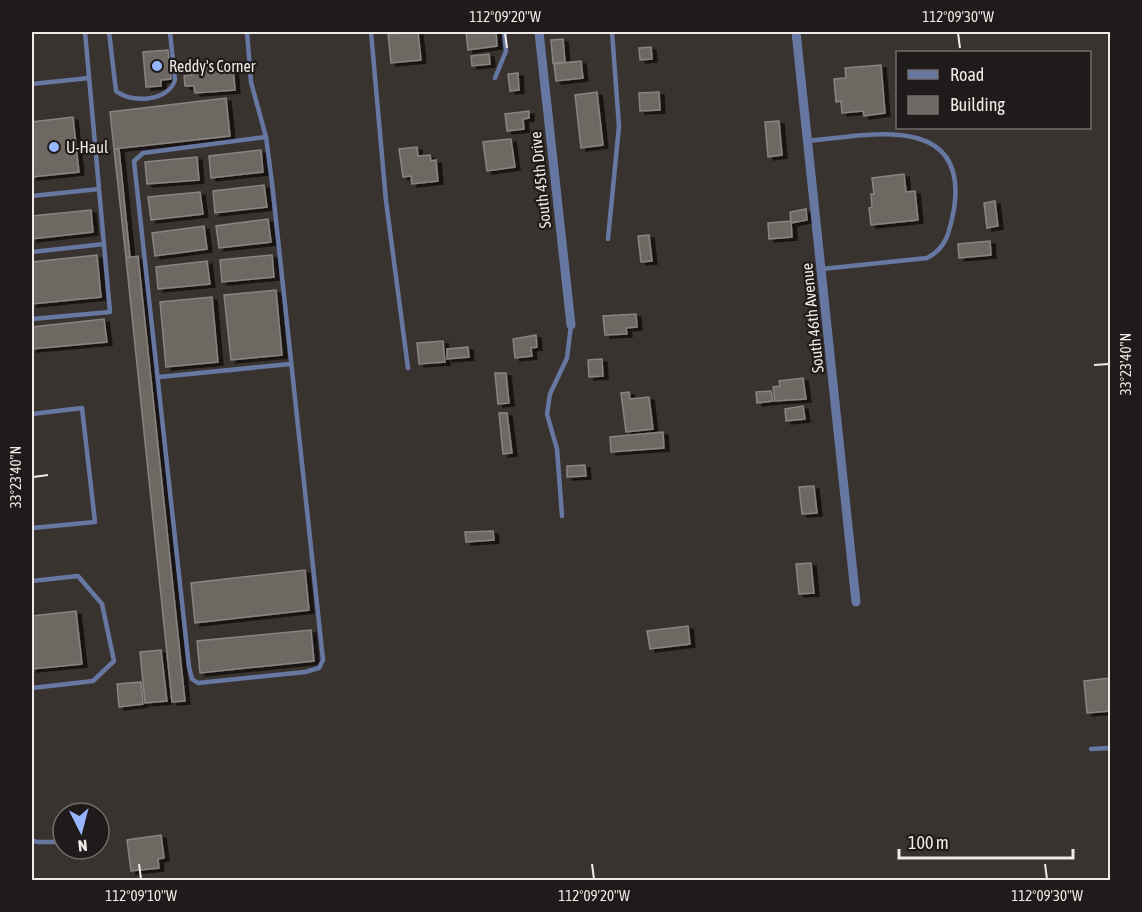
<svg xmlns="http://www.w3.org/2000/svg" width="1142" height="912" viewBox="0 0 1142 912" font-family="'Asap Condensed',sans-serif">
  <defs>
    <filter id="shadow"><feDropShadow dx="5" dy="3" stdDeviation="0" flood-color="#0009"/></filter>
  </defs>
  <rect width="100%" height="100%" fill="#393330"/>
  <path fill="#6e6864" stroke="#8a8480" stroke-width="1.5" filter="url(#shadow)" d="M418 32 421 60 391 63 388 34Z
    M466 32H496L497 46 468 50Z
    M563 39 565 62 553 63 551 40Z
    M651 47 652 59 640 60 639 48Z
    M168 50 171 79 161 80V86L146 87 143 52Z
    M489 54 490 64 472 66 471 56Z
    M581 61 583 78 556 81 554 64Z
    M881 65 885 113 864 116 863 111 842 113 841 101 836 102 834 79 846 78 845 68Z
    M233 66 235 90 195 93 194 86H185L184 76 191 75 190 69Z
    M518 73 519 90 510 91 508 74Z
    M597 92 603 145 581 148 575 95Z
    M659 92 660 110 640 111 639 93Z
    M226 98 230 136 114 149 110 112Z
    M529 111V118L523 119 524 129 507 131 505 114Z
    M73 117 79 172 32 177V122Z
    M779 121 782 155 768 157 765 122Z
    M511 139 515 167 487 171 483 142Z
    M417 147 418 156 430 155 431 161 436 160 438 181 412 184 411 176 403 177 399 149Z
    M114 149H119L130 257 126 258Z
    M261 150 263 172 211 178 209 156Z
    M197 157 199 180 147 184 145 162Z
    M904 174 906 192 915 191 918 220 871 225 869 208 872 207 871 194H874L872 178Z
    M264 185 267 207 215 213 213 191Z
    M200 192 203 214 151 220 148 197Z
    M995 201 998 226 987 228 984 203Z
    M806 209 807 220 791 223 790 212Z
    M91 210 93 232 32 239V216Z
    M268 219 271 242 219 248 216 226Z
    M791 221 792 237 769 239 768 223Z
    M204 226 207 249 155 256 152 233Z
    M649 235 652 261 641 262 638 236Z
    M990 241 991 255 959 258 958 244Z
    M97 255 101 297 32 304V262Z
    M272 255 274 277 222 282 220 260Z
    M138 256 185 701 172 702 126 258Z
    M207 261 210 284 158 289 156 267Z
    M276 290 282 355 231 360 224 295Z
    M212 297 218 362 166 367 160 302Z
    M636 314 637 327 626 328 627 334 605 335 603 316Z
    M104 319 107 342 32 349V327Z
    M536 335 537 347 531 348 532 356 515 358 513 339Z
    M443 341 445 362 419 364 417 343Z
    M468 347 469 357 447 359V349Z
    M602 359 603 376 589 377 588 360Z
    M495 373H506L509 403 498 404Z
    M803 378 806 399 775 401 773 387 780 386 779 381Z
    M771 391 773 401 757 403 756 392Z
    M629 392 630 399 649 397 653 429 626 432 621 393Z
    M803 406 805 419 786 421 785 409Z
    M499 413H507L512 453 503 454Z
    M663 432 664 448 611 452 610 437Z
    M585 465 586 476 567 477V466Z
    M814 486 817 513 802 514 799 487Z
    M493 531 494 540 466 542 465 532Z
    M811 563 814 593 799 594 796 564Z
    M305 570 309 610 195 623 191 583Z
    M76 611 82 664 32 669V616Z
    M688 626 690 644 650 649 647 631Z
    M311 630 314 661 200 673 197 641Z
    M161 650 167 701 145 703 140 652Z
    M1110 678V711L1087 713 1084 681Z
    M141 682 143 704 119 707 117 684Z
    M161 835 164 858 158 859 159 868 131 871 127 840Z"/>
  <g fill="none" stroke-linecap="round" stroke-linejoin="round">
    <path stroke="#6678a1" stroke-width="4.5" d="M109 32 116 91C132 104 169 101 175 80L170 32
      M247 32 251 82 266 137 272 183 323 660 319 668 305 672 198 683 192 679 189 667 134 161 143 153 266 137
      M371 32 386 201 408 368
      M495 78 506 51 504 32
      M32 84 89 78
      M808 141C868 135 969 112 954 209 950 230 947 248 927 258L822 269
      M32 196 99 189
      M608 239 619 126 612 32
      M32 252 104 244
      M32 319 110 312 85 32
      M159 377 290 364
      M32 414 82 408 95 522 32 528
      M562 516 557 449 547 414 550 394 567 358 571 325
      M32 581 78 576 102 604 114 661 93 681 32 688
      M1091 749 1110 748
      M32 840 37 842H63
      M99 842H101"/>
    <path stroke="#6678a1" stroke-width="9" d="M539 32 571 325
      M796 32 856 602"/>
  </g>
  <path fill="none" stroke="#edeae7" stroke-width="2" d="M505 33 507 48M958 33 960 48M1094 365 1109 364M33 477 48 475M139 864 141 879M592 864 594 879M1045 864 1047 879"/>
  <g fill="#97b6fd" stroke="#1e1b1a" stroke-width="2">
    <circle cx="157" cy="66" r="6"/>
    <circle cx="54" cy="147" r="6"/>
  </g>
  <g text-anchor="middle" stroke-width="4.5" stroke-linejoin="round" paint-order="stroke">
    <g font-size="16" fill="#edeae7" stroke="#1e1b1a" text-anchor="start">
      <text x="169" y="72">Reddy's Corner</text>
      <text x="66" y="153">U-Haul</text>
    </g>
    <g font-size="16" fill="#edeae7" stroke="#1e1b1a">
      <text transform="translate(540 180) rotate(-96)" y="6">South 45th Drive</text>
      <text transform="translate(812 318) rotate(-96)" y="6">South 46th Avenue</text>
    </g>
  </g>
  <rect width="1142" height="912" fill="none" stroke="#1e1b1a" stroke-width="66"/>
  <rect x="896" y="51" width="195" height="78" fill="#1e1b1a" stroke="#716e6c" stroke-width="1.5"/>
  <rect x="908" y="70" width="30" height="9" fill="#6678a1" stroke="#716e6c" stroke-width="1.5"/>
  <text x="950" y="81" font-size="18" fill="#edeae7">Road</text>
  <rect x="908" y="96" width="30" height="18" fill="#6e6864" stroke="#716e6c" stroke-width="1.5"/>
  <text x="950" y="111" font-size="18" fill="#edeae7">Building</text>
  <g transform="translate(81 831) rotate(174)"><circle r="28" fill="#1e1b1a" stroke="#716e6c" stroke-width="1.5"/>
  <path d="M0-4.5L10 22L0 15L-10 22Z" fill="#97b6fd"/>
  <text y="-9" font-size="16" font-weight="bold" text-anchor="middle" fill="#edeae7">N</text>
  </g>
  <path d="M899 849v9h174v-9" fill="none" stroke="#edeae7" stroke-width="3"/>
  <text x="908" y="849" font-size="18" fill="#edeae7" stroke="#1e1b1a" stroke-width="4.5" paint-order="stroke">100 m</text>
  <rect x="33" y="33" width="1076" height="846" fill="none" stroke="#edeae7" stroke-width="2"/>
  <g font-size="15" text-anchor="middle" fill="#edeae7">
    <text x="505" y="22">112°09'20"W</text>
    <text x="958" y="22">112°09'30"W</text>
    <text transform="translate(1126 364) rotate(-90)" y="5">33°23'40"N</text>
    <text transform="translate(16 477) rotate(-90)" y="5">33°23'40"N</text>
    <text x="141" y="901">112°09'10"W</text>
    <text x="594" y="901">112°09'20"W</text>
    <text x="1047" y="901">112°09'30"W</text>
  </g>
</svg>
